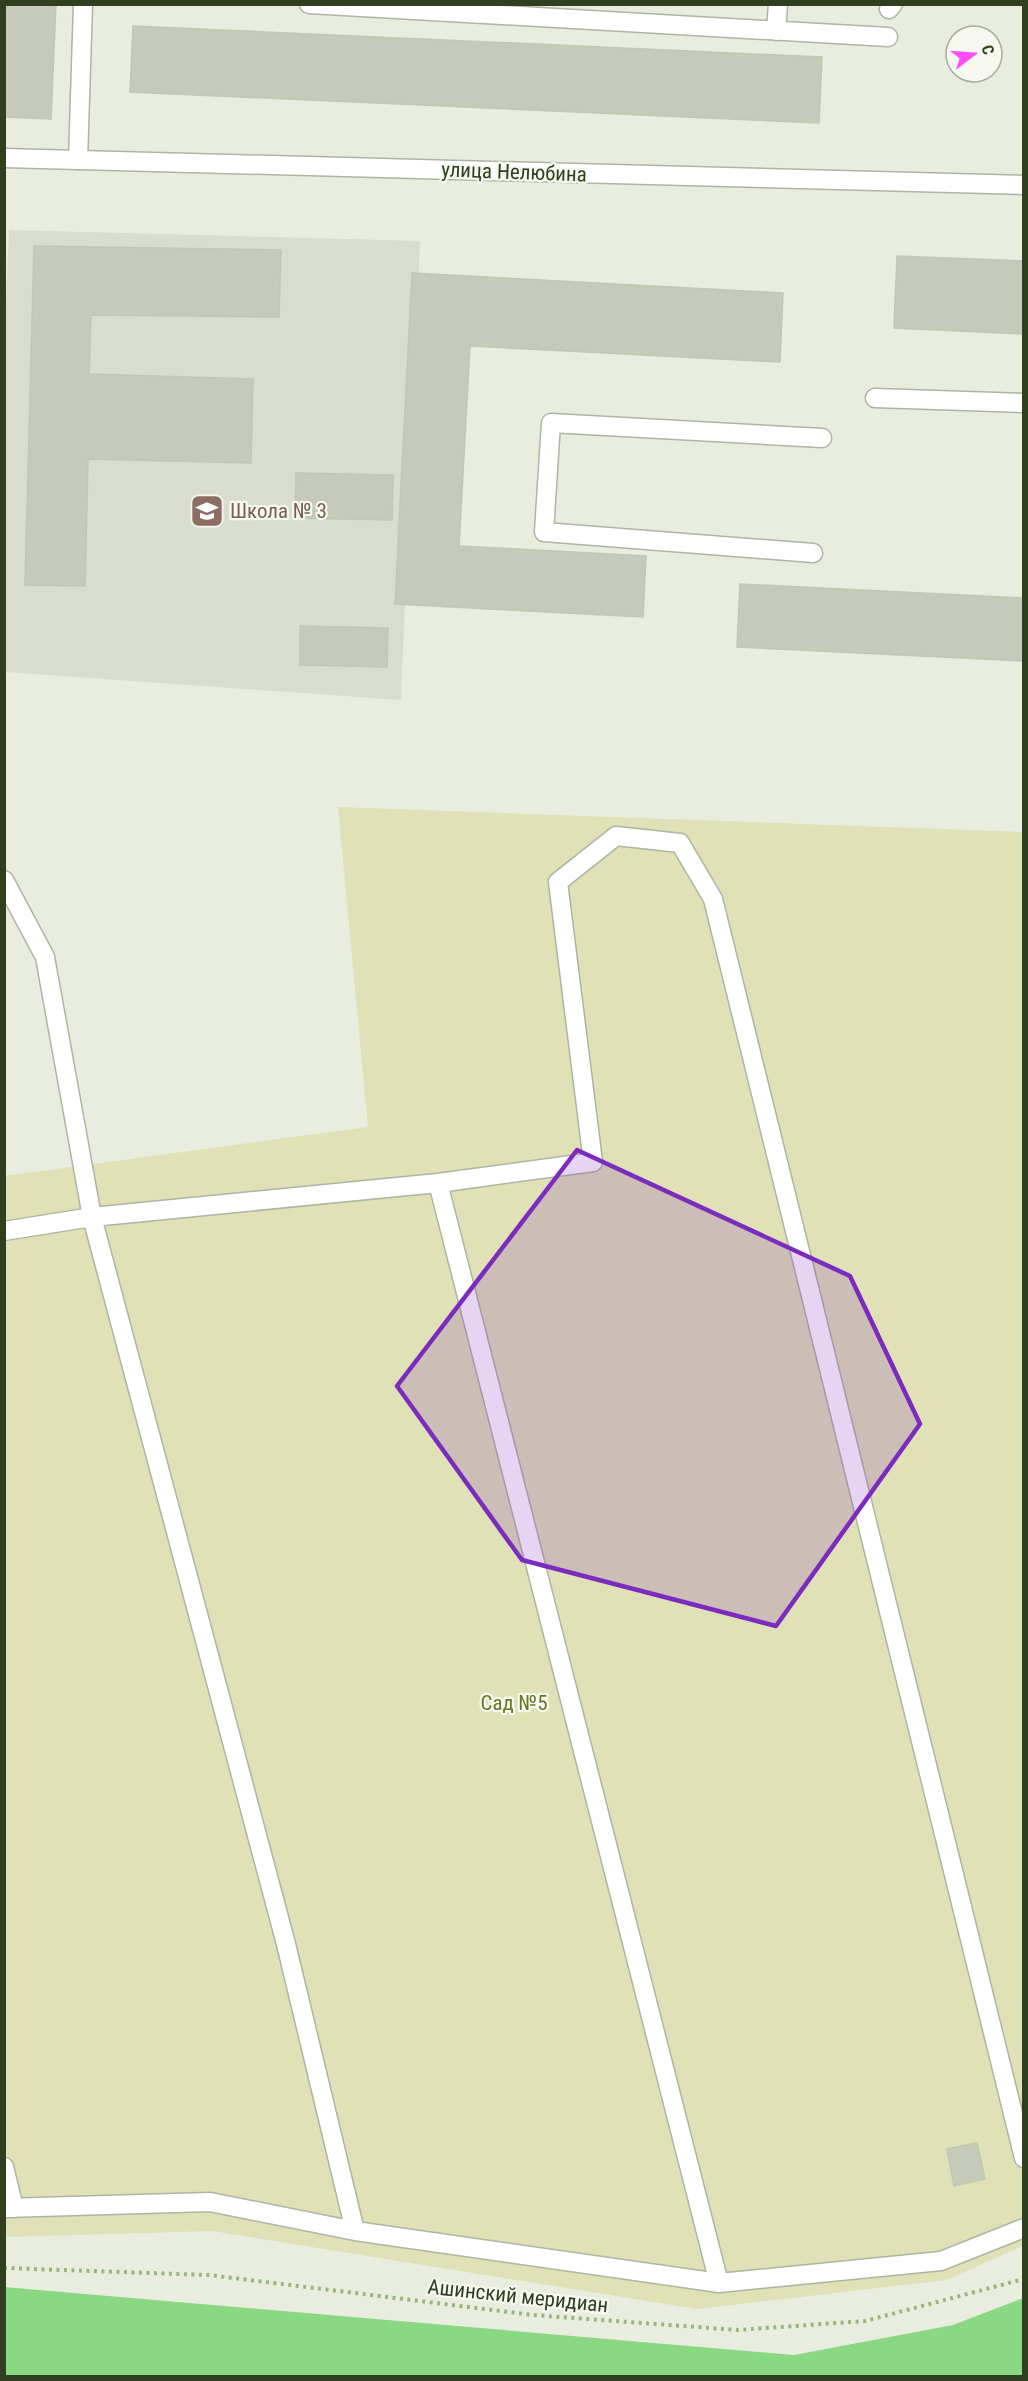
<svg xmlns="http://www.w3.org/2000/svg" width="1028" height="2381" viewBox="0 0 1028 2381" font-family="'Roboto Condensed',sans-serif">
  <rect width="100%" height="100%" fill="#e9ede0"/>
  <path fill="#d9ddce" d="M9 230 420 241 401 700 5 672 4 351Z"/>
  <path fill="#e0e1b6" d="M338 807 1023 832V2246L946 2280 697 2309 212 2231 5 2237 4 1176 368 1127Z"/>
  <path fill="#8ad881" d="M4 2287 794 2355 953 2325 1023 2298V2376H5Z"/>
  <path fill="#c5cbb8" stroke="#c0c7b2" stroke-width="1.5" d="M4 4H56L51 119 4 117Z
    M133 26 822 57 819 123 130 92Z
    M34 246 281 250 279 317 91 315 89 374 253 379 251 463 88 459 85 586 25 585Z
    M897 256 1024 261V334L894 328Z
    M412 273 783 293 780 362 470 346 459 546 646 556 643 617 395 604Z
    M296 473 393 475 392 520 295 518Z
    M740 584 1024 598V661L737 647Z
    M300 626 388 628 387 667 300 665Z
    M977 2143 985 2179 954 2186 947 2149Z"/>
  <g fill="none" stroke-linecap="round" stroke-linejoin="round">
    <defs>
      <path id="lane" d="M309 4 888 37
        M889 9 893 4
        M776 31 778 4
        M78 160 83 4
        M875 398 1024 403
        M813 553 544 532 551 423 822 438
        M4 880 45 957 92 1217 4 1231
        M438 1183 719 2283
        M4 2167 14 2208
        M4 2208 210 2202 355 2231 719 2283 941 2261 1024 2228
        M355 2231 286 1944 92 1217 438 1183 593 1162 558 882 616 836 680 843 713 899 1024 2158"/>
      <path id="street" d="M4 158 1024 185"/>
    </defs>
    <use href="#lane" stroke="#aeb5a2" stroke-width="21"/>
    <use href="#street" stroke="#aeb5a2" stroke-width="21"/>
    <path stroke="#9cb47d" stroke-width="4" stroke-dasharray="3 4.5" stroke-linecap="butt" d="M4 2268 209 2275 533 2315 738 2330 865 2321 1024 2279"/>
    <use href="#lane" stroke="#fff" stroke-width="18"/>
    <use href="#street" stroke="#fff" stroke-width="18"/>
  </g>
  <path fill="#7b2cbf" fill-opacity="0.2" stroke="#7b2cbf" stroke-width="4.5" stroke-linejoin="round" d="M577 1150 850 1276 920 1424 776 1626 522 1560 397 1386Z"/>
  <defs>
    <symbol id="school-square" viewBox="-11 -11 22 22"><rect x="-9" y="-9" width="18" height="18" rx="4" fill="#8d6e63" stroke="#f7f9f1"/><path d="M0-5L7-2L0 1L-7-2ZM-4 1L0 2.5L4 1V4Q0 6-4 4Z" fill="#fff"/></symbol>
  </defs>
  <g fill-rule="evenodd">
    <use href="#school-square" x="188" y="492" width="38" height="38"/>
  </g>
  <g text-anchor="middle" stroke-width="4.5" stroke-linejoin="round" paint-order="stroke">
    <g font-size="21" fill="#303f1f" stroke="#f7f9f1">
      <text transform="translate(514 172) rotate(2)" y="7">улица Нелюбина</text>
      <text transform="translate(518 2296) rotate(6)" y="7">Ашинский меридиан</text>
    </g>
    <g font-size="21" fill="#785e54" stroke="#f7f9f1" text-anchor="start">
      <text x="230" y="518">Школа № 3</text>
    </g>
    <g font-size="21" fill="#6a7623" stroke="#f7f9f1">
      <text x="514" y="1710">Сад №5</text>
    </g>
  </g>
  <rect width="1028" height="2381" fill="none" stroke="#303f1f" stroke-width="12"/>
  <g transform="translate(974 54) rotate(73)"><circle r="28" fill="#f7f9f1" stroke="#a7af9d" stroke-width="1.5"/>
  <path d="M0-4.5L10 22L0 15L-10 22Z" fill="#fe4cff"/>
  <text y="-9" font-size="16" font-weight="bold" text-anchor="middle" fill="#303f1f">С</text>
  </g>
</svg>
